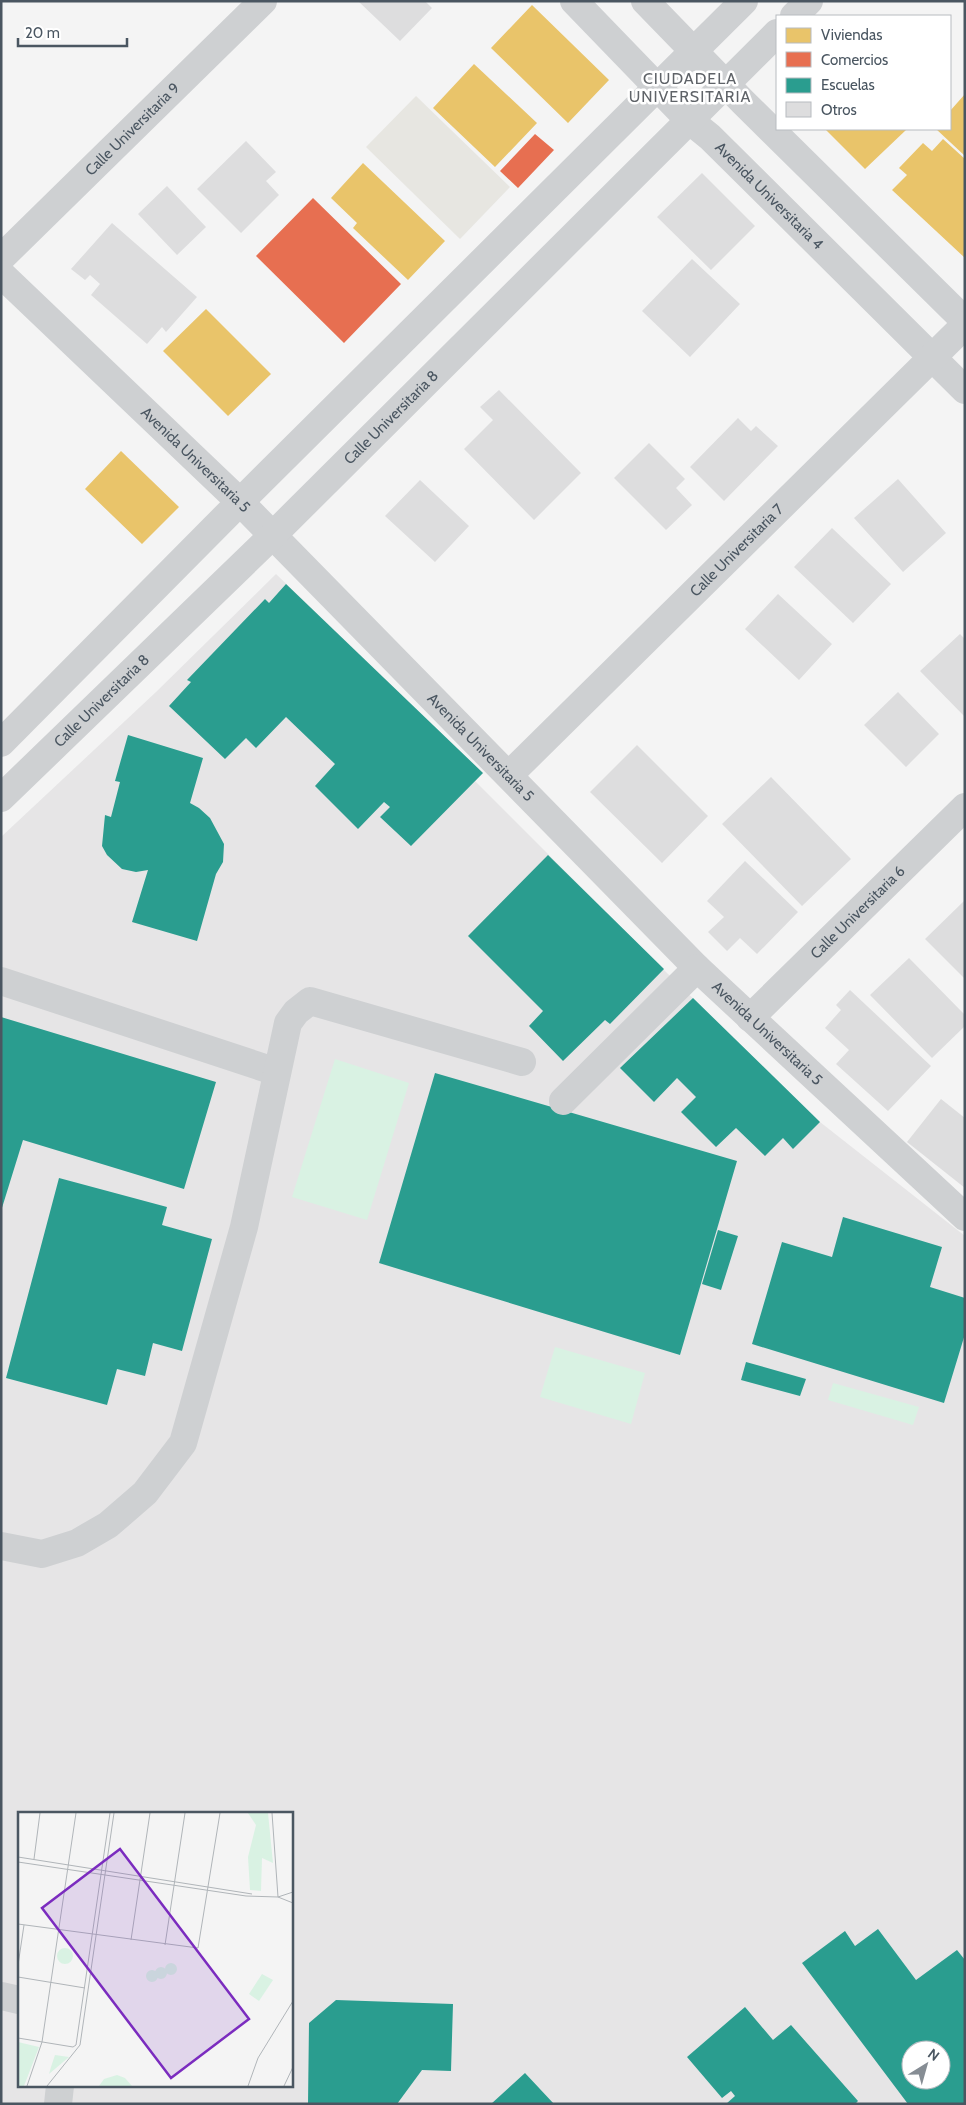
<svg xmlns="http://www.w3.org/2000/svg" width="966" height="2105" viewBox="0 0 966 2105" font-family="Cabin,sans-serif">
  <rect width="100%" height="100%" fill="#f4f4f4"/>
  <path fill="#e6e5e6" fill-rule="evenodd" d="M276 574 483 773 475 781 667 973 820 1122 965 1236V2104H1V837L156 692ZM19 1814H291V2086H19ZM911 2050H941V2080H911Z"/>
  <path fill="#d9f2e3" d="M335 1059 409 1083 367 1220 292 1197Z
    M555 1347 645 1373 631 1424 540 1397Z
    M833 1383 919 1407 913 1425 828 1400Z"/>
  <path fill="#e7e6e1" d="M416 96 510 187 460 239 366 147Z"/>
  <path fill="#e9c46a" d="M532 5 609 80 568 123 491 48Z
    M474 64 537 123 495 167 433 108Z
    M965 94V156L936 129H950V111Z
    M825 129H904L906 130 865 169Z
    M943 139 965 159V258L892 190 907 175 899 168 923 143 932 151Z
    M363 163 445 241 408 280 353 228 357 223 331 198Z
    M206 309 271 374 228 416 163 351Z
    M121 451 179 507 142 544 85 489Z"/>
  <path fill="#e76f51" d="M535 134 554 150 518 188 500 171Z
    M313 198 401 284 344 343 256 256Z"/>
  <path fill="#2a9d8f" fill-rule="evenodd" d="M286 584 483 773 411 846 380 817 390 807 384 802 358 829 315 786 335 764 286 717 256 748 246 738 225 759 169 706 191 682 187 680 265 599 269 603Z
    M128 735 203 758 190 803 199 808 210 818 224 844 223 862 216 874 197 941 132 922 148 870 136 872 122 869 107 855 102 846 105 815 111 817 120 782 115 781Z
    M548 855 664 969 610 1024 605 1020 563 1061 529 1026 543 1011 468 936Z
    M693 998 820 1122 793 1149 783 1138 765 1156 736 1128 716 1147 681 1112 696 1097 677 1078 654 1102 620 1068Z
    M1 1017 216 1082 184 1189 23 1140 1 1211Z
    M435 1073 737 1161 680 1355 379 1263Z
    M59 1178 167 1207 162 1225 212 1239 182 1351 153 1343 145 1376 117 1369 107 1405 6 1378Z
    M843 1217 942 1247 930 1287 965 1298V1334L944 1403 752 1344 782 1242 832 1257Z
    M718 1230 738 1236 721 1290 702 1284Z
    M746 1362 806 1379 800 1396 741 1380Z
    M878 1929 916 1980 957 1950 965 1960V2104H908L802 1963 845 1931 855 1946ZM911 2050H941V2080H911Z
    M336 2000 453 2004 451 2071 422 2070 397 2104H308L309 2023Z
    M745 2007 773 2040 791 2025 858 2101 855 2104H726L735 2096 731 2091 722 2098 687 2057Z
    M525 2073 554 2104H491Z"/>
  <path fill="#ddddde" d="M358 1H425L432 8 400 41Z
    M246 141 276 172 266 181 279 195 241 233 197 189Z
    M702 173 755 226 711 270 657 217Z
    M167 186 206 227 177 255 138 214Z
    M112 223 197 297 166 332 162 327 147 344 91 295 100 284 90 275 85 280 71 269Z
    M692 259 740 304 690 357 642 311Z
    M499 390 581 473 534 520 464 449 493 420 480 407Z
    M738 418 751 431 756 426 778 446 724 501 690 467Z
    M649 443 685 479 676 488 692 505 666 530 614 478Z
    M898 479 946 533 903 572 854 518Z
    M420 480 469 526 435 562 385 516Z
    M832 528 891 584 853 623 794 567Z
    M778 594 832 644 799 680 745 629Z
    M960 634 965 639V717L920 671Z
    M898 692 939 734 906 767 864 725Z
    M637 745 708 816 662 863 590 792Z
    M771 777 851 859 802 906 722 824Z
    M745 861 798 912 757 954 740 938 727 951 708 932 724 917 707 901Z
    M964 901 965 902V979L925 939Z
    M909 958 965 1015V1026L932 1058 870 995Z
    M850 990 931 1066 888 1111 836 1064 849 1050 825 1028 841 1010 836 1005Z
    M941 1099 965 1118V1188L907 1142Z"/>
  <g fill="none" stroke-linecap="round" stroke-linejoin="round">
    <g stroke="#ced0d2" stroke-width="28">
      <path id="s1" d="M574 1 689 120 710 137 965 390"/>
      <path d="M645 1 743 102 965 321"/>
      <path d="M794 16 809 1"/>
      <path id="s2" d="M1 258 263 1"/>
      <path id="s3" d="M1 274 240 502 697 968 965 1217"/>
      <path d="M1 743 240 502 744 1"/>
      <path id="s4" d="M509 775 965 325"/>
      <path id="s5" d="M1 798 273 535 777 33"/>
      <path d="M1 981 277 1072"/>
      <path id="s6" d="M750 1018 965 807"/>
      <path d="M563 1101 697 968"/>
      <path d="M1 1546 42 1554 77 1543 108 1525 145 1493 183 1443 244 1227 288 1023 296 1012 310 1001 522 1062"/>
      <path d="M1 1996 19 2000"/>
      <path d="M58 2104 60 2086"/>
    </g>
  </g>
  <g text-anchor="middle" stroke-width="5" stroke-linejoin="round" paint-order="stroke">
    <g font-size="15" fill="#4a5661" stroke="#fff">
      <text dy="5" stroke="none"><textPath href="#s2" startOffset="184">Calle Universitaria 9</textPath></text>
      <text dy="5" stroke="none"><textPath href="#s1" startOffset="276">Avenida Universitaria 4</textPath></text>
      <text dy="5" stroke="none"><textPath href="#s5" startOffset="545">Calle Universitaria 8</textPath></text>
      <text dy="5" stroke="none"><textPath href="#s3" startOffset="269">Avenida Universitaria 5</textPath></text>
      <text dy="5" stroke="none"><textPath href="#s4" startOffset="320">Calle Universitaria 7</textPath></text>
      <text dy="5" stroke="none"><textPath href="#s5" startOffset="140">Calle Universitaria 8</textPath></text>
      <text dy="5" stroke="none"><textPath href="#s3" startOffset="674">Avenida Universitaria 5</textPath></text>
      <text dy="5" stroke="none"><textPath href="#s6" startOffset="151">Calle Universitaria 6</textPath></text>
      <text dy="5" stroke="none"><textPath href="#s3" startOffset="1079">Avenida Universitaria 5</textPath></text>
    </g>
    <g font-size="16" letter-spacing="1" fill="#5f6368" stroke="#fff">
      <text x="690" y="84">CIUDADELA<tspan x="690" dy="18">UNIVERSITARIA</tspan></text>
    </g>
  </g>
  <g transform="translate(18 1812)">
    <rect width="275" height="275" fill="#f4f4f4"/>
    <path d="M230 1H250L255 51 244 46 243 79 232 78 230 45 238 13ZM39 144a8 8 0 1 1 16 0a8 8 0 1 1-16 0ZM147 157a6 6 0 1 1 12 0a6 6 0 1 1-12 0ZM137 161a6 6 0 1 1 12 0a6 6 0 1 1-12 0ZM128 164a6 6 0 1 1 12 0a6 6 0 1 1-12 0ZM244 162 255 168 241 189 231 182ZM0 230 21 235 6 274H0ZM37 243 51 245 31 262 33 255ZM99 263 107 266 114 274H81L86 267Z" fill="#d9f2e3"/>
    <path fill="none" stroke="#b0b5b9" stroke-width="1" d="M254 1 260 85 275 91M0 45 234 82M16 47 22 1M0 50 228 84 260 85 275 80M0 112 180 136 202 1M113 128 132 1M147 133 167 1M0 153 6 113M0 165 67 176M0 226 55 235M55 235 58 233 92 1M9 274 24 230 58 1M29 274 62 233 96 1M230 274 240 246 275 189M266 274 275 255"/>
    <path fill="#7b2cbf" fill-opacity="0.15" stroke="#7b2cbf" stroke-width="2.5" d="M102 37 231 207 153 266 24 96Z"/>
    <rect width="275" height="275" fill="none" stroke="#4a5661" stroke-width="2.5"/>
  </g>
  <rect width="966" height="2105" fill="none" stroke="#4a5661" stroke-width="5"/>
  <rect x="776" y="15" width="175" height="115" fill="#ffffff" stroke="#b7bbc0"/>
  <rect x="786" y="28" width="25" height="15" fill="#e9c46a" stroke="#b7bbc0"/>
  <text x="821" y="40" font-size="15" fill="#4a5661">Viviendas</text>
  <rect x="786" y="52" width="25" height="15" fill="#e76f51" stroke="#b7bbc0"/>
  <text x="821" y="65" font-size="15" fill="#4a5661">Comercios</text>
  <rect x="786" y="78" width="25" height="15" fill="#2a9d8f" stroke="#b7bbc0"/>
  <text x="821" y="90" font-size="15" fill="#4a5661">Escuelas</text>
  <rect x="786" y="102" width="25" height="15" fill="#ddddde" stroke="#b7bbc0"/>
  <text x="821" y="115" font-size="15" fill="#4a5661">Otros</text>
  <g transform="translate(926 2065) rotate(37)"><circle r="24" fill="#ffffff" stroke="#b7bbc0"/>
  <path d="M0-4L9 19L0 12L-9 19Z" fill="#868d94"/>
  <text y="-8" font-size="14" font-weight="bold" text-anchor="middle" fill="#4a5661">N</text>
  </g>
  <path d="M18 38v8h109v-8" fill="none" stroke="#4a5661" stroke-width="2.5"/>
  <text x="25" y="38" font-size="15" fill="#4a5661" stroke="#ffffff" stroke-width="4" paint-order="stroke">20 m</text>
</svg>
